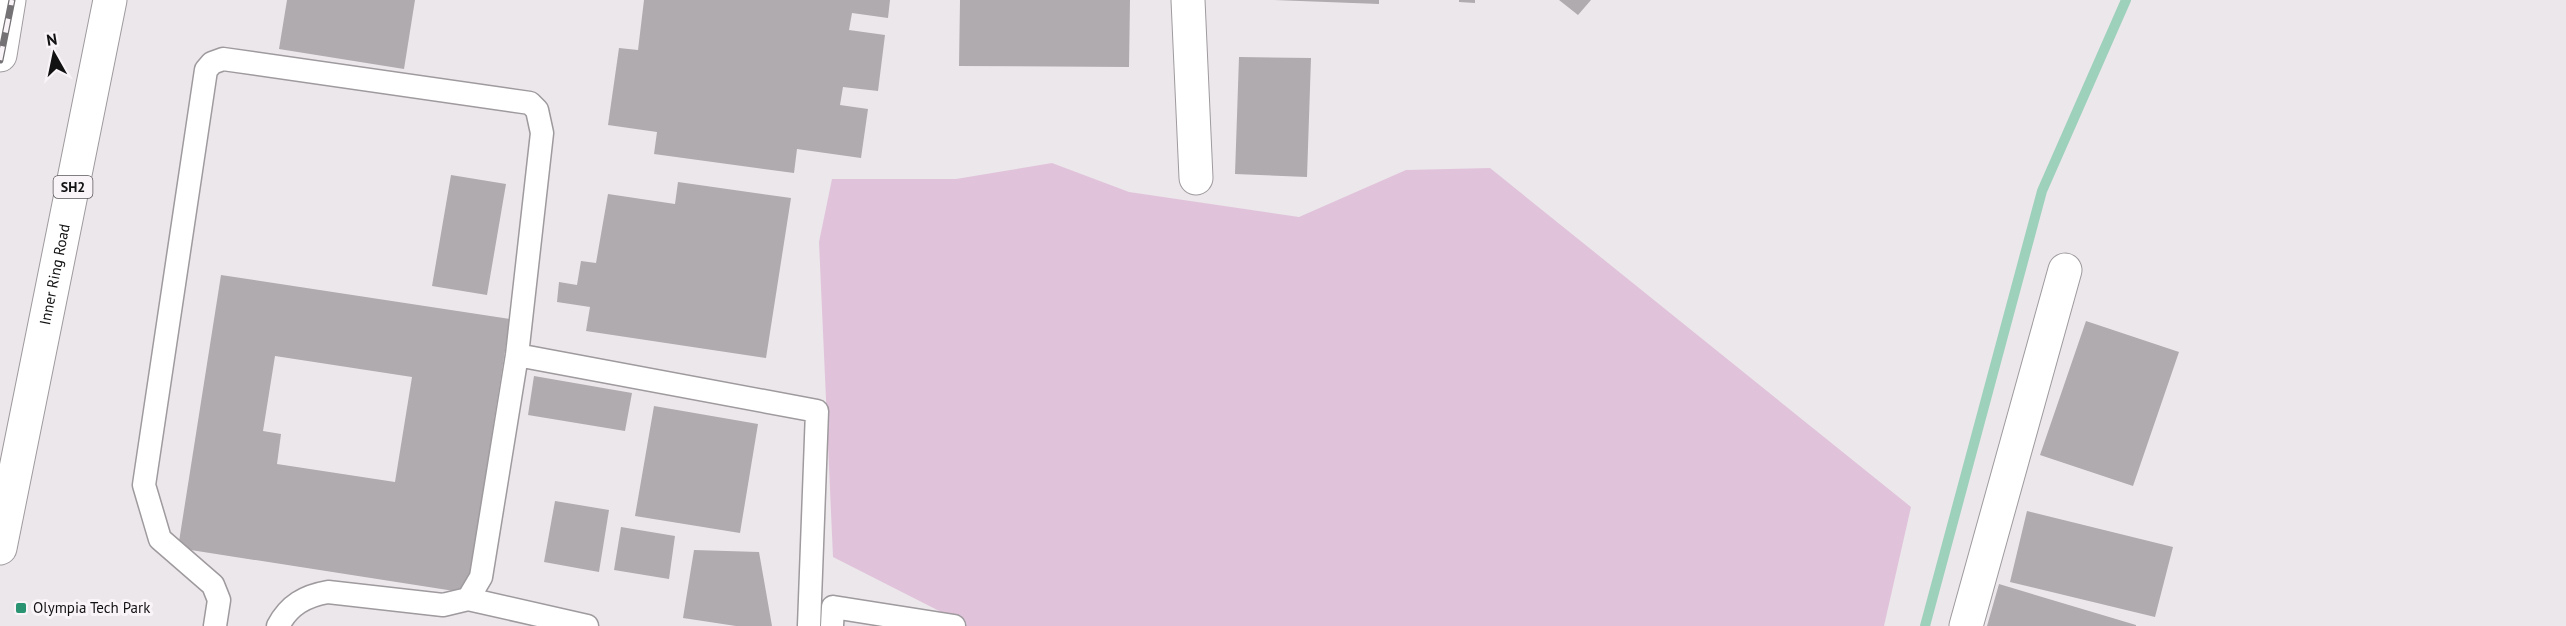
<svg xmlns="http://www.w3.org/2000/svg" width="2566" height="626" viewBox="0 0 2566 626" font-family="'PT Sans',sans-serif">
  <rect width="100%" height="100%" fill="#ece7eb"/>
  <path fill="#e0c3da" d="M1052 163 1129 192 1299 217 1406 170 1490 168 1911 507 1884 626H958L957 620 833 557 819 242 832 179H956Z"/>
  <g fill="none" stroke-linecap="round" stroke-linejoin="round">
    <path stroke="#9ed1bc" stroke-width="10" d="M1925 626 2042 191 2126 0"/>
  </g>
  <path fill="#b0abaf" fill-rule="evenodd" d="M287 0H415L404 69 279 49Z
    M644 0H890L888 18 852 13 849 30 885 35 878 91 843 87 840 105 868 109 861 158 797 149 794 173 654 154 657 132 608 125 619 48 638 50Z
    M960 0H1130L1129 67 959 66Z
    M1274 0H1379V4Z
    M1459 0H1475V3L1459 2Z
    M1559 0H1591L1578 15Z
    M1239 57 1311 58 1307 177 1235 174Z
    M451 175 506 184 487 295 432 286Z
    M678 182 791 198 766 358 586 331 590 307 557 302 559 282 577 285 581 261 596 263 608 194 675 204Z
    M221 275 510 319 467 593 178 548ZM275 356 412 377 395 482 277 464 281 434 263 431Z
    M2086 321 2179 352 2133 486 2040 455Z
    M534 376 632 393 625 431 528 415Z
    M654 406 758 424 740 533 635 516Z
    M555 501 609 510 599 572 544 562Z
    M2027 511 2173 547 2155 617 2010 582Z
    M621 527 675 536 669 579 614 570Z
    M694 550 759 552 772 626H736L683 618Z
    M1999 584 2136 625V626H1987Z"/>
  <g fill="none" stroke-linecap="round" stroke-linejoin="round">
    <defs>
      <path id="service" d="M517 355 817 411 809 626
        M468 599 587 626
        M215 626 219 600 213 585 160 539 144 485 206 70 212 63 223 59 530 103 537 110 542 133 517 355 481 577 468 599 443 605 328 592C305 596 289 605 278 626
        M832 626 833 607 954 626"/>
      <path id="minor" d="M1188 0 1196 178
        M1966 626 2065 270"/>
      <g id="primary">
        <path d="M0 55 9 0"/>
        <path id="s1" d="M0 548 110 0"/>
      </g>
    </defs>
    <use href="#service" stroke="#9e9a9d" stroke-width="25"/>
    <use href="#minor" stroke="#9e9a9d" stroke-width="35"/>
    <use href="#primary" stroke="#9e9a9d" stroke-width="35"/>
    <use href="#service" stroke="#fff" stroke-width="22"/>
    <use href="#minor" stroke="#fff" stroke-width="33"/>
    <use href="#primary" stroke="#fff" stroke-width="33"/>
    <defs>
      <path id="rail" d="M0 60 12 0"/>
    </defs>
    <use href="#rail" stroke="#757275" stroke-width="7"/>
    <use href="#rail" stroke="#f9f4f8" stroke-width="4.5" stroke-dasharray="14" stroke-linecap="butt"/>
  </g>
  <rect fill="#299372" stroke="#f9f4f8" stroke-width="2" x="15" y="602" width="12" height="12" rx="3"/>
  <g text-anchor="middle" stroke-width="6" stroke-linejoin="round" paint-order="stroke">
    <rect fill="#f9f4f8" stroke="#585658" stroke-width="1.5" x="53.5" y="176" width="39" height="22" rx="4.5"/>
    <g font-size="14" font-weight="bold" fill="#131213">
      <text x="73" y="192">SH2</text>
    </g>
    <g font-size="15" fill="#131213" stroke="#f9f4f8">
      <text dy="5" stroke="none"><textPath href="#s1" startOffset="279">Inner Ring Road</textPath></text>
    </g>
    <g font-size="15" fill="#131213" stroke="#f9f4f8" text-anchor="start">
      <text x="33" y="613">Olympia Tech Park</text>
    </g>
  </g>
  <g transform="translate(54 54) rotate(351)" stroke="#f9f4f8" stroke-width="4.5" paint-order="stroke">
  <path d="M0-4.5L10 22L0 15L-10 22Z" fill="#131213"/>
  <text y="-9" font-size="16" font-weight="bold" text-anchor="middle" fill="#131213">N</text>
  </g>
</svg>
